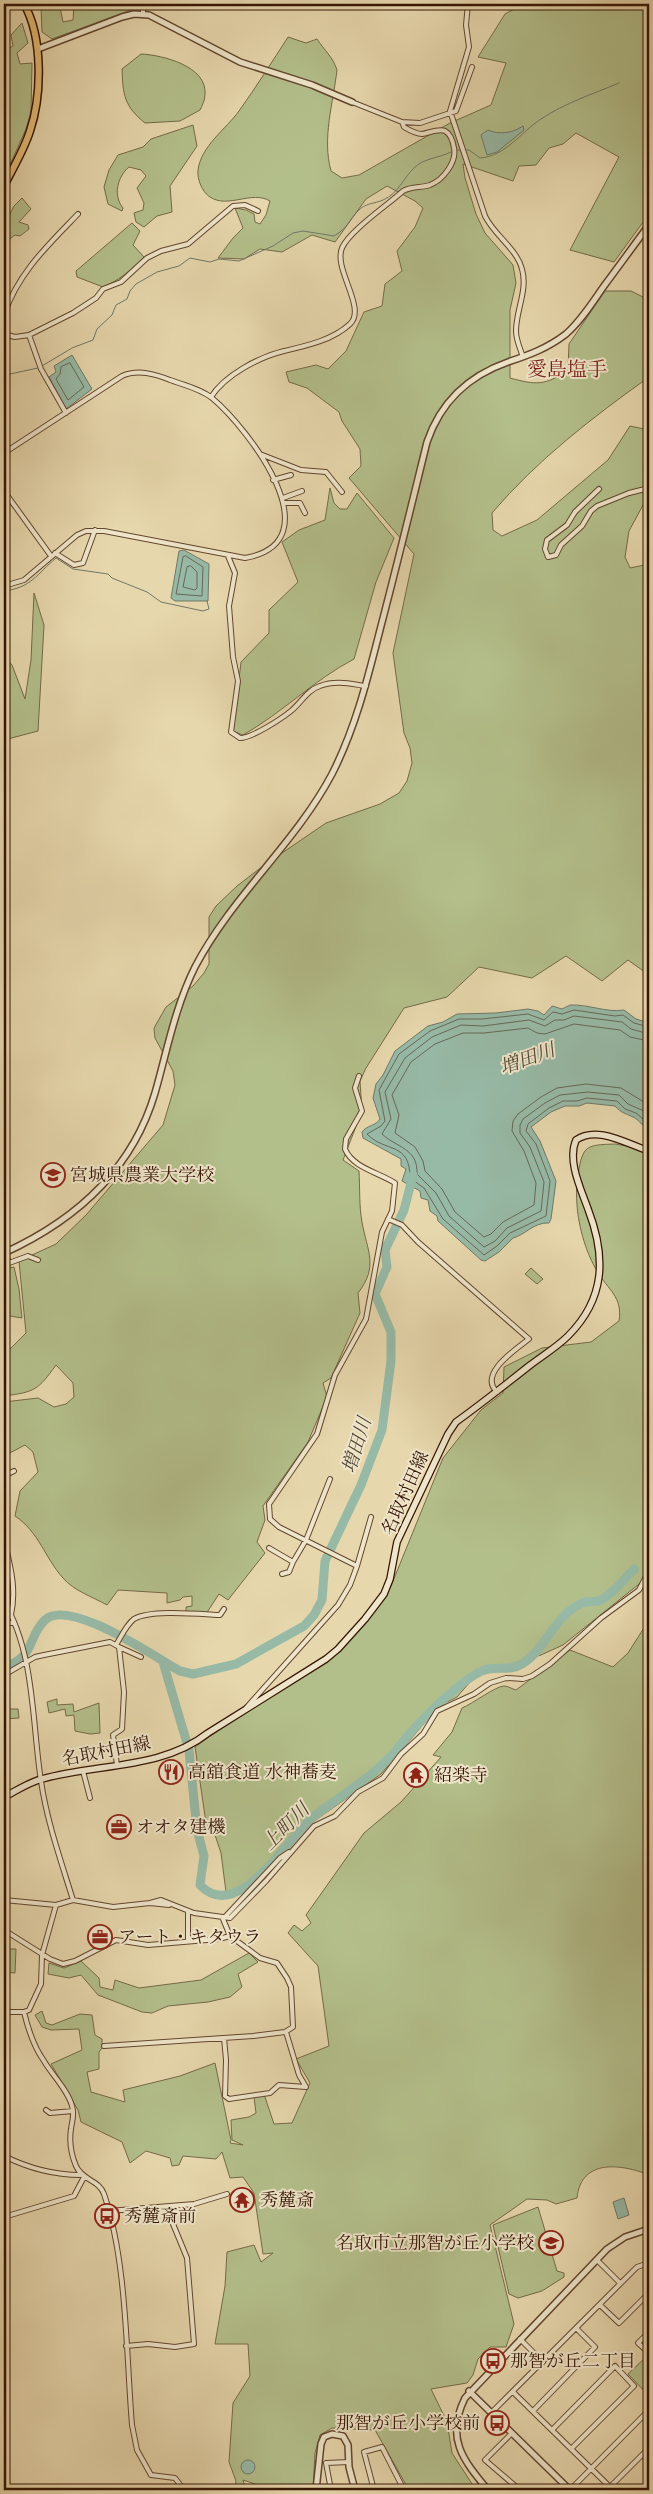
<svg xmlns="http://www.w3.org/2000/svg" width="653" height="2494" viewBox="0 0 653 2494" font-family="'Old Standard TT','Noto Serif JP',serif">
  <rect width="100%" height="100%" fill="#e7d7ad"/>
  <filter id="stains"><feTurbulence type="fractalNoise" baseFrequency=".004" numOctaves="4"/><feColorMatrix values="0 0 0 0 .2 0 0 0 0 .09 0 0 0 0 .02 0 0 0 .5 -.17"/></filter>
  <radialGradient id="worn" r=".72"><stop offset=".6" stop-color="#630" stop-opacity="0"/><stop offset="1" stop-color="#630" stop-opacity=".3"/></radialGradient>
  <path fill="#b3bf8b" stroke="#746a48" d="M56 4 60 7 63 22 73 20 74 4H130L131 10 52 39 42 32 41 7Z
    M163 4H195C187 11 171 12 163 4Z
    M513 4H649V214L614 262 570 250 619 157 576 133 563 144 549 148 536 165 519 166 513 181 463 164 465 178 476 214 485 233 513 265 516 283 510 310V378C536 385 545 386 568 370L569 344 605 291H631L649 300V377C593 417 537 460 492 513L493 530 502 536 537 520 608 460 630 426 649 430V494L629 531 625 557 630 568 649 564V975L628 960 602 981 566 956 532 978 479 967 447 997 404 1008 366 1068 360 1081 362 1111 343 1160 359 1171C360 1188 359 1206 362 1222 367 1251 379 1266 358 1293L360 1313 331 1378 323 1383 327 1397 308 1442 263 1506 265 1520 257 1542 265 1553 228 1600 219 1594 206 1614 186 1613V1607L192 1606V1596L183 1597 180 1600 167 1603V1593L118 1590 107 1605C93 1597 74 1591 63 1578 45 1558 39 1532 15 1516L20 1491 38 1472 33 1452 25 1445 4 1456V1402L38 1398 54 1407 66 1404 74 1397 73 1383 56 1365C38 1390 35 1392 4 1396V1355L26 1333 19 1261 56 1244 86 1215 163 1125 175 1085 173 1071 155 1038 154 1028 166 1007 193 986 204 973 209 964V917L216 906 237 886 263 866 326 823 380 804 399 793 407 781 412 763 410 748 404 733 393 653 414 554 349 478 361 466 360 449 342 421 339 412 307 388 289 382 286 372 316 365 328 369 346 351 364 312 382 306 385 284 402 271 397 251 415 227 423 208 415 201 387 186 366 199 335 242 312 235 282 252 260 249 244 259 218 258 233 238 243 228 235 208 246 210 254 214 255 222 260 224 266 215 270 201C252 190 228 209 210 197 202 192 197 179 198 170 201 146 226 129 239 111 256 87 272 62 288 37L306 43 317 39C324 50 333 57 337 70 333 104 322 138 331 171L342 178 359 175 450 123 491 105 506 63 478 57 505 14 516 8Z
    M22 23 28 43 17 53 20 64 32 63 31 112 26 129 4 178V51L13 46 11 35Z
    M141 54C162 55 208 66 205 95 205 100 202 106 200 110L180 121 145 123C124 106 123 95 122 69Z
    M193 125 197 146 170 186 172 212 157 216 144 227 136 222 134 213 143 210 144 203 137 188 146 176 141 170 129 167C117 177 113 196 123 208L122 211 108 204 104 187 109 170 118 155 143 147 151 139Z
    M22 198 31 209 19 222 28 225 29 229 20 236 15 235 4 243V218H8L14 206Z
    M132 223 140 231 133 245 144 257C131 270 120 280 103 287L77 277 76 271Z
    M330 488 334 503 340 509H347L357 493 394 538 376 582 354 659C314 680 282 713 243 735L233 731 241 662 269 633V610L298 582 282 542 299 530 325 520Z
    M34 593 44 625 38 731 4 740V656L12 665 25 699 31 660Z
    M615 1144 649 1150V1576L563 1645 541 1655 476 1675 457 1697 439 1706 381 1774 310 1824 243 1887 226 1892 221 1853 215 1835 206 1823 195 1747 254 1705 334 1656 367 1619 391 1586 443 1458 481 1410 503 1393 504 1367 542 1348 591 1342 619 1321C623 1297 608 1290 597 1271 581 1244 573 1205 578 1174 583 1145 586 1145 615 1144Z
    M14 1267 19 1289 22 1318 4 1315V1269Z
    M531 1268 543 1279 537 1284 525 1274Z
    M649 1620V2175C622 2164 581 2158 577 2198L556 2204 547 2200 527 2199 490 2225 514 2324 506 2347H490L478 2359 473 2375 467 2383 431 2389 447 2422 452 2453 476 2490H409L375 2430 332 2428 320 2435 315 2453 313 2490H255V2484L243 2480 246 2490H237L235 2488 236 2481 229 2462 233 2403 250 2376 248 2344H215L225 2286 227 2252 254 2245 261 2262 273 2253 263 2254 254 2193 243 2177 230 2178 222 2152 216 2159 183 2156 179 2165 172 2166 170 2158 146 2151 130 2163 122 2142 81 2122 78 2110 51 2064 82 2050 79 2029 51 2030 42 2027 35 2015 42 2011 46 2023 52 2025 80 2014 92 2015 95 2035 102 2039V2048L99 2052V2069L87 2072 91 2092 125 2102 123 2090 180 2076 215 2063 231 2140 230 2143 243 2145 232 2140 231 2120 249 2117 256 2113 254 2097 264 2094 274 2124 292 2123 310 2083 296 2059 329 2046 318 1966 288 1933 294 1925 302 1931 311 1923 306 1915 364 1833 401 1802 441 1757 433 1755 452 1732 462 1708C472 1704 496 1686 504 1686 508 1686 512 1689 516 1690L570 1650 613 1667 628 1653Z
    M57 1699V1705L73 1704 74 1712 99 1703 100 1733 90 1734 75 1731 74 1715 66 1716 65 1709 49 1713 47 1702Z
    M4 1709H18L19 1718 4 1719Z
    M4 1949H16L15 1973 4 1972Z
    M249 1953 258 1962 238 1974 242 1987 230 1997 208 2002 168 2006 152 2013 142 2012 98 1995 81 1975 69 1978 48 1974 49 1963 64 1968 81 1961 99 1978 100 1987 113 1990 115 1980 139 1988 201 1980Z
    M538 2207 557 2271 564 2273V2277L542 2291 518 2298 509 2294 493 2225Z
    M648 2355 649 2356V2396L628 2374Z"/>
  <path fill="#97baa7" stroke="#707866" d="M523 126 524 130 497 152 487 155 481 135 488 130C499 135 513 133 523 126Z
    M72 355 92 389 66 409 49 377 56 372 54 366Z
    M184 550 209 564 208 601H175L171 598 179 551Z
    M570 1005C588 1004 607 1013 624 1010L636 1019 649 1023V1129C641 1126 640 1120 633 1117 625 1113 621 1113 615 1106L587 1103 579 1106H565L551 1112 531 1127 540 1141 556 1181 551 1219 549 1223C534 1222 525 1235 513 1238L499 1252 485 1261 481 1260 438 1221 437 1216 430 1211 428 1200 421 1198 420 1191 402 1181 406 1169 401 1166V1159L363 1138 362 1132C367 1125 376 1126 380 1119L373 1098 376 1084 383 1075 395 1051 428 1026 443 1022 457 1014 496 1013 528 1009 538 1011 544 1015 552 1006 562 1009Z
    M624 2198 629 2215 618 2219 613 2202Z
    M241 2467a7 7 0 1 1 14 0a7 7 0 1 1-14 0Z"/>
  <g fill="none" stroke-linecap="round" stroke-linejoin="round">
    <path stroke="#666856" stroke-width="1" d="M70 363 84 387 68 400 56 379 60 374 61 367Z
      M186 556 203 567 202 596 176 594 183 557Z
      M191 566 197 572V588L195 590 183 587 187 567Z
      M649 1027 634 1023 623 1015 615 1016 574 1010 562 1014 553 1012 544 1020 528 1014 482 1019H459L430 1031 399 1054 379 1090 385 1121 381 1126 367 1134C385 1153 410 1141 410 1178L424 1188 443 1219 484 1255 497 1246 510 1233 546 1216 550 1181 536 1144 526 1131 528 1124 549 1108 563 1101H577L587 1098 617 1101 625 1109 636 1113 649 1124
      M649 1034 631 1029 622 1022 574 1016 564 1020H555L545 1026 529 1020 483 1026 461 1025 432 1037 405 1058 385 1092 391 1119 382 1134C397 1148 418 1148 417 1174L436 1193 449 1216 484 1247 495 1241 507 1228 541 1211 544 1182 530 1147 520 1133V1125L523 1119 545 1103 560 1095 588 1092 619 1095 628 1104 644 1111 649 1117
      M649 1041 630 1037 620 1030 574 1024 545 1034 537 1033 528 1028 484 1033H463L435 1044 411 1062 392 1095 399 1115 395 1133 415 1147 423 1161 425 1171 442 1189 455 1212 484 1237 491 1234 503 1222 534 1205 536 1183 524 1151 512 1131 513 1121 518 1114 541 1097 557 1088 586 1084 621 1088 649 1105"/>
    <path stroke="#707866" stroke-width="1" d="M457 150H469L480 158C506 156 521 132 541 119 565 103 593 94 619 83
      M42 366 72 348 93 340 97 329 112 315 116 305 127 299 130 291 136 284 157 272 179 266 190 258 210 262 219 259 239 261 273 246 293 233 303 231 334 236C349 227 348 221 358 211 365 203 374 204 383 200 399 193 403 178 415 167 425 158 439 158 451 152
      M4 378 10 374 38 368
      M4 591C31 588 37 574 56 558L73 569 108 574 112 578 147 592 161 602 203 611 209 609 207 601"/>
    <path stroke="#97baa7" stroke-width="9" d="M163 1662 189 1750 197 1830 204 1856 200 1885C238 1925 287 1839 312 1818 336 1799 362 1784 384 1763 395 1754 402 1742 411 1732 430 1711 452 1689 476 1674 492 1663 508 1673 522 1664 541 1653 550 1628 567 1613 572 1609 579 1603 586 1602 591 1601 596 1602 601 1600 613 1594 624 1579 634 1569
      M4 1667C36 1657 27 1637 45 1620 69 1597 156 1658 180 1671L193 1674 236 1664 304 1626 314 1615 322 1600 325 1561 361 1485 382 1430 391 1361V1332L375 1294 387 1267 385 1250 404 1210 413 1175"/>
    <defs>
      <path id="minor" d="M468 4 466 25 469 47 450 111 485 216C494 235 517 249 522 269 528 290 516 310 516 331 516 340 520 348 523 357
        M143 14V4
        M352 102 402 122 420 123 456 111 472 67
        M4 315C18 273 48 245 78 214
        M4 334 15 337 29 335 73 313 96 298 103 289 121 282 147 258 161 251 188 244 233 206 245 205 258 211
        M29 335 41 369 66 413
        M211 397C225 375 259 357 284 351 306 346 333 340 350 324 367 308 333 269 342 248 349 231 389 204 403 191 412 186 421 188 430 185 443 180 457 162 454 148 453 142 451 134 445 131 439 128 429 133 422 134 416 134 409 130 404 127L402 122
        M4 453 122 376C138 369 155 374 170 380 184 385 201 389 212 398 248 428 336 542 245 558L104 531H86L77 535 24 580 4 586
        M260 454 301 470 326 472 342 492
        M273 480 291 475
        M599 489 575 512 567 525 547 540 545 549 548 557 556 555 561 545 582 526 591 511 597 506 629 493 649 488
        M4 491 51 556
        M283 498 302 491
        M285 503H300L305 513
        M55 553 74 565 83 563 95 530
        M228 556 235 573 229 606 233 657 238 681 231 732 240 738C252 738 281 719 291 711 301 703 307 690 320 686 336 680 351 684 366 686
        M388 1219 402 1225 418 1242 529 1339C515 1350 478 1374 497 1392
        M8 1260 9 1263 28 1256 38 1260
        M4 1476 14 1471
        M4 1539C10 1565 17 1588 11 1615
        M269 1548 293 1562 306 1540 330 1479
        M357 1566 371 1517
        M282 1574 289 1572 293 1562
        M4 1602C35 1653 32 1724 41 1781 47 1822 61 1861 73 1900
        M4 1623H13
        M116 1645C121 1637 126 1625 134 1619 150 1609 200 1614 220 1615L224 1609
        M119 1647 141 1657
        M4 1675 35 1657 44 1655 110 1642 119 1647 124 1692 122 1729 113 1735 117 1765
        M246 1708 338 1605 350 1585 357 1566 279 1527 270 1519 269 1504 317 1434 335 1375 366 1319 382 1232 392 1211 395 1183C378 1172 353 1168 345 1149L346 1139 362 1111 355 1088 359 1076
        M83 1771 90 1798
        M4 1900 56 1905 73 1900 113 1907 150 1903 169 1905
        M150 1903 161 1900 194 1913 230 1918 266 1881 314 1826 335 1816 358 1792 383 1778 401 1754 423 1734 437 1711 474 1694 490 1683 506 1678 523 1679 532 1676 550 1664 601 1618 639 1590 649 1571
        M188 1911V1941
        M223 1919 280 1858 289 1852
        M4 1930 50 1959 63 1964 75 1961 116 1940 148 1945 219 1939 230 1936
        M4 2012H24L29 2010 41 1984 42 1955 56 1905
        M24 2012C28 2029 34 2047 44 2061 52 2075 68 2090 72 2106 75 2114 72 2121 71 2129 69 2142 71 2154 76 2166 82 2180 99 2180 104 2194 127 2262 126 2352 132 2425L137 2450 151 2475 175 2478 184 2490
        M224 2038 226 2060 225 2096 229 2099 270 2093 279 2085 306 2087 299 2075 286 2032
        M104 2046 253 2036 285 2032 293 2027 291 1987 287 1978 277 1963 260 1958 230 1936 223 1919
        M46 2110 50 2113 73 2111
        M4 2156C28 2168 54 2175 81 2175
        M109 2211 194 2204 227 2194
        M4 2217 74 2196 84 2177
        M597 2260 620 2283
        M600 2305 619 2323 649 2293
        M649 2332 638 2343 649 2353
        M520 2339 543 2362
        M126 2346 148 2344 175 2347 194 2344 187 2258 166 2207
        M513 2392 610 2487 649 2448
        M533 2411 595 2347 576 2328
        M491 2413 637 2267 649 2263
        M552 2430 615 2366 634 2386 571 2449
        M512 2433 485 2460 520 2490
        M643 2454 649 2461
        M331 2490 326 2463 349 2462
        M374 2490 364 2452 382 2447 404 2490
        M570 2490 649 2410"/>
      <path id="tertiary" d="M38 49 122 17 134 14 149 15 240 62 312 85 352 102
        M4 1253C74 1221 132 1171 155 1093 167 1051 175 1007 195 967 232 896 295 844 332 774 356 727 368 677 381 626 397 565 412 503 427 442 441 401 468 376 508 362 529 355 548 348 566 334 581 321 592 303 604 286 619 266 634 245 649 225
        M469 2391 570 2490
        M316 2490 321 2444 324 2437 332 2434 343 2436 348 2445 349 2467 355 2490
        M488 2490C463 2460 445 2438 465 2398L607 2249 625 2237 649 2229"/>
      <path id="secondary" d="M4 1797C16 1791 29 1782 42 1779 97 1763 161 1770 208 1733L326 1659 338 1649 365 1619 384 1594 390 1579 397 1542 448 1434 456 1422C481 1404 505 1385 529 1366 542 1356 557 1347 568 1336 606 1298 606 1256 588 1209 581 1189 567 1161 576 1140 597 1125 627 1144 649 1151"/>
      <path id="primary" d="M4 186C13 168 24 150 30 131 42 95 43 37 24 4"/>
    </defs>
    <use href="#minor" stroke="#62462e" stroke-width="6"/>
    <use href="#tertiary" stroke="#62462e" stroke-width="8"/>
    <use href="#secondary" stroke="#351504" stroke-width="8"/>
    <use href="#primary" stroke="#351504" stroke-width="9"/>
    <use href="#minor" stroke="#efe5ca" stroke-width="4"/>
    <use href="#tertiary" stroke="#efe5ca" stroke-width="5"/>
    <use href="#secondary" stroke="#efe5ca" stroke-width="5.5"/>
    <use href="#primary" stroke="#e4bc76" stroke-width="6"/>
    <defs>
      <path id="minor-bridge" d="M4 1252 8 1260"/>
    </defs>
    <use href="#minor-bridge" stroke="#62462e" stroke-width="6" stroke-linecap="butt"/>
    <use href="#minor-bridge" stroke="#efe5ca" stroke-width="4"/>
  </g>
  <defs>
    <symbol id="university-ring" viewBox="-11 -11 22 22"><circle r="9.5" fill="#efe5ca" stroke="#8f2418" stroke-width="1.5"/><path d="M0-5L7-2L0 1L-7-2ZM-4 1L0 2.5L4 1V4Q0 6-4 4Z" fill="#8f2418"/></symbol>
    <symbol id="restaurant-ring" viewBox="-11 -11 22 22"><circle r="9.5" fill="#efe5ca" stroke="#8f2418" stroke-width="1.5"/><path d="M-5-6h1v4h1v-4h1v4h1v-4h1v5L-1.5 .5V6h-2V.5L-5-1ZM5-6V6H3V1.5H1.5Q1.5-4 5-6Z" fill="#8f2418"/></symbol>
    <symbol id="temple-ring" viewBox="-11 -11 22 22"><circle r="9.5" fill="#efe5ca" stroke="#8f2418" stroke-width="1.5"/><path d="M0-6L5-2H3V0L6.5 2.5H4V6H1.5V3h-3V6H-4V2.5H-6.5L-3 0V-2H-5Z" fill="#8f2418"/></symbol>
    <symbol id="office-ring" viewBox="-11 -11 22 22"><circle r="9.5" fill="#efe5ca" stroke="#8f2418" stroke-width="1.5"/><path d="M-6-3h4V-5.5h4V-3h4V5H-6ZM-1-4.5V-3h2v-1.5ZM-6 0V1H6V0Z" fill="#8f2418"/></symbol>
    <symbol id="bus-ring" viewBox="-11 -11 22 22"><circle r="9.5" fill="#efe5ca" stroke="#8f2418" stroke-width="1.5"/><path d="M-5-6H5V4H4V6H2V4H-2V6H-4V4H-5ZM-3.5-4V0h7V-4ZM-3.5 1.2v1.5H-2V1.2ZM2 1.2v1.5H3.5V1.2Z" fill="#8f2418"/></symbol>
    <symbol id="school-ring" viewBox="-11 -11 22 22"><circle r="9.5" fill="#efe5ca" stroke="#8f2418" stroke-width="1.5"/><path d="M0-5L7-2L0 1L-7-2ZM-4 1L0 2.5L4 1V4Q0 6-4 4Z" fill="#8f2418"/></symbol>
  </defs>
  <g fill-rule="evenodd">
    <use href="#university-ring" x="39" y="1161" width="28" height="28"/>
    <use href="#restaurant-ring" x="157" y="1758" width="28" height="28"/>
    <use href="#temple-ring" x="402" y="1761" width="28" height="28"/>
    <use href="#office-ring" x="105" y="1813" width="28" height="28"/>
    <use href="#office-ring" x="86" y="1923" width="28" height="28"/>
    <use href="#temple-ring" x="228" y="2186" width="28" height="28"/>
    <use href="#bus-ring" x="93" y="2202" width="28" height="28"/>
    <use href="#school-ring" x="537" y="2229" width="28" height="28"/>
    <use href="#bus-ring" x="479" y="2347" width="28" height="28"/>
    <use href="#bus-ring" x="483" y="2409" width="28" height="28"/>
  </g>
  <g text-anchor="middle" stroke-width="4" stroke-linejoin="round" paint-order="stroke">
    <g font-size="18" fill="#351504" stroke="#efe5ca" text-anchor="start">
      <text x="70" y="1181">宮城県農業大学校</text>
      <text x="188" y="1778">高舘食道 水神蕎麦</text>
      <text x="434" y="1781">紹楽寺</text>
      <text x="136" y="1833">オオタ建機</text>
      <text x="118" y="1943">アート・キタウラ</text>
      <text x="260" y="2206">秀麓斎</text>
      <text x="124" y="2222">秀麓斎前</text>
      <text x="534" y="2249" text-anchor="end">名取市立那智が丘小学校</text>
      <text x="510" y="2367">那智が丘二丁目</text>
      <text x="480" y="2429" text-anchor="end">那智が丘小学校前</text>
    </g>
    <g font-size="18" fill="#351504" stroke="#efe5ca">
      <text transform="translate(405 1493) rotate(-66)" y="6">名取村田線</text>
      <text transform="translate(106 1751) rotate(-11)" y="6">名取村田線</text>
    </g>
    <g font-size="19" font-style="italic" fill="#524735" stroke="#efe5ca">
      <text transform="translate(527 1058) rotate(-20)" y="7">増田川</text>
      <text transform="translate(356 1445) rotate(-73)" y="7">増田川</text>
      <text transform="translate(285 1826) rotate(-45)" y="7">上町川</text>
    </g>
    <g font-size="20" fill="#7a1f14" stroke="#efe5ca">
      <text x="567" y="376">愛島塩手</text>
    </g>
  </g>
  <rect width="653" height="2494" fill="none" stroke="#e7d7ad" stroke-width="20"/>
  <rect x="5" y="5" width="643" height="2484" fill="none" stroke="#351504" stroke-width="2.5"/>
  <rect x="10" y="10" width="633" height="2474" fill="none" stroke="#351504"/>
  <rect width="100%" height="100%" filter="url(#stains)"/>
  <rect width="100%" height="100%" fill="url(#worn)"/>
</svg>
